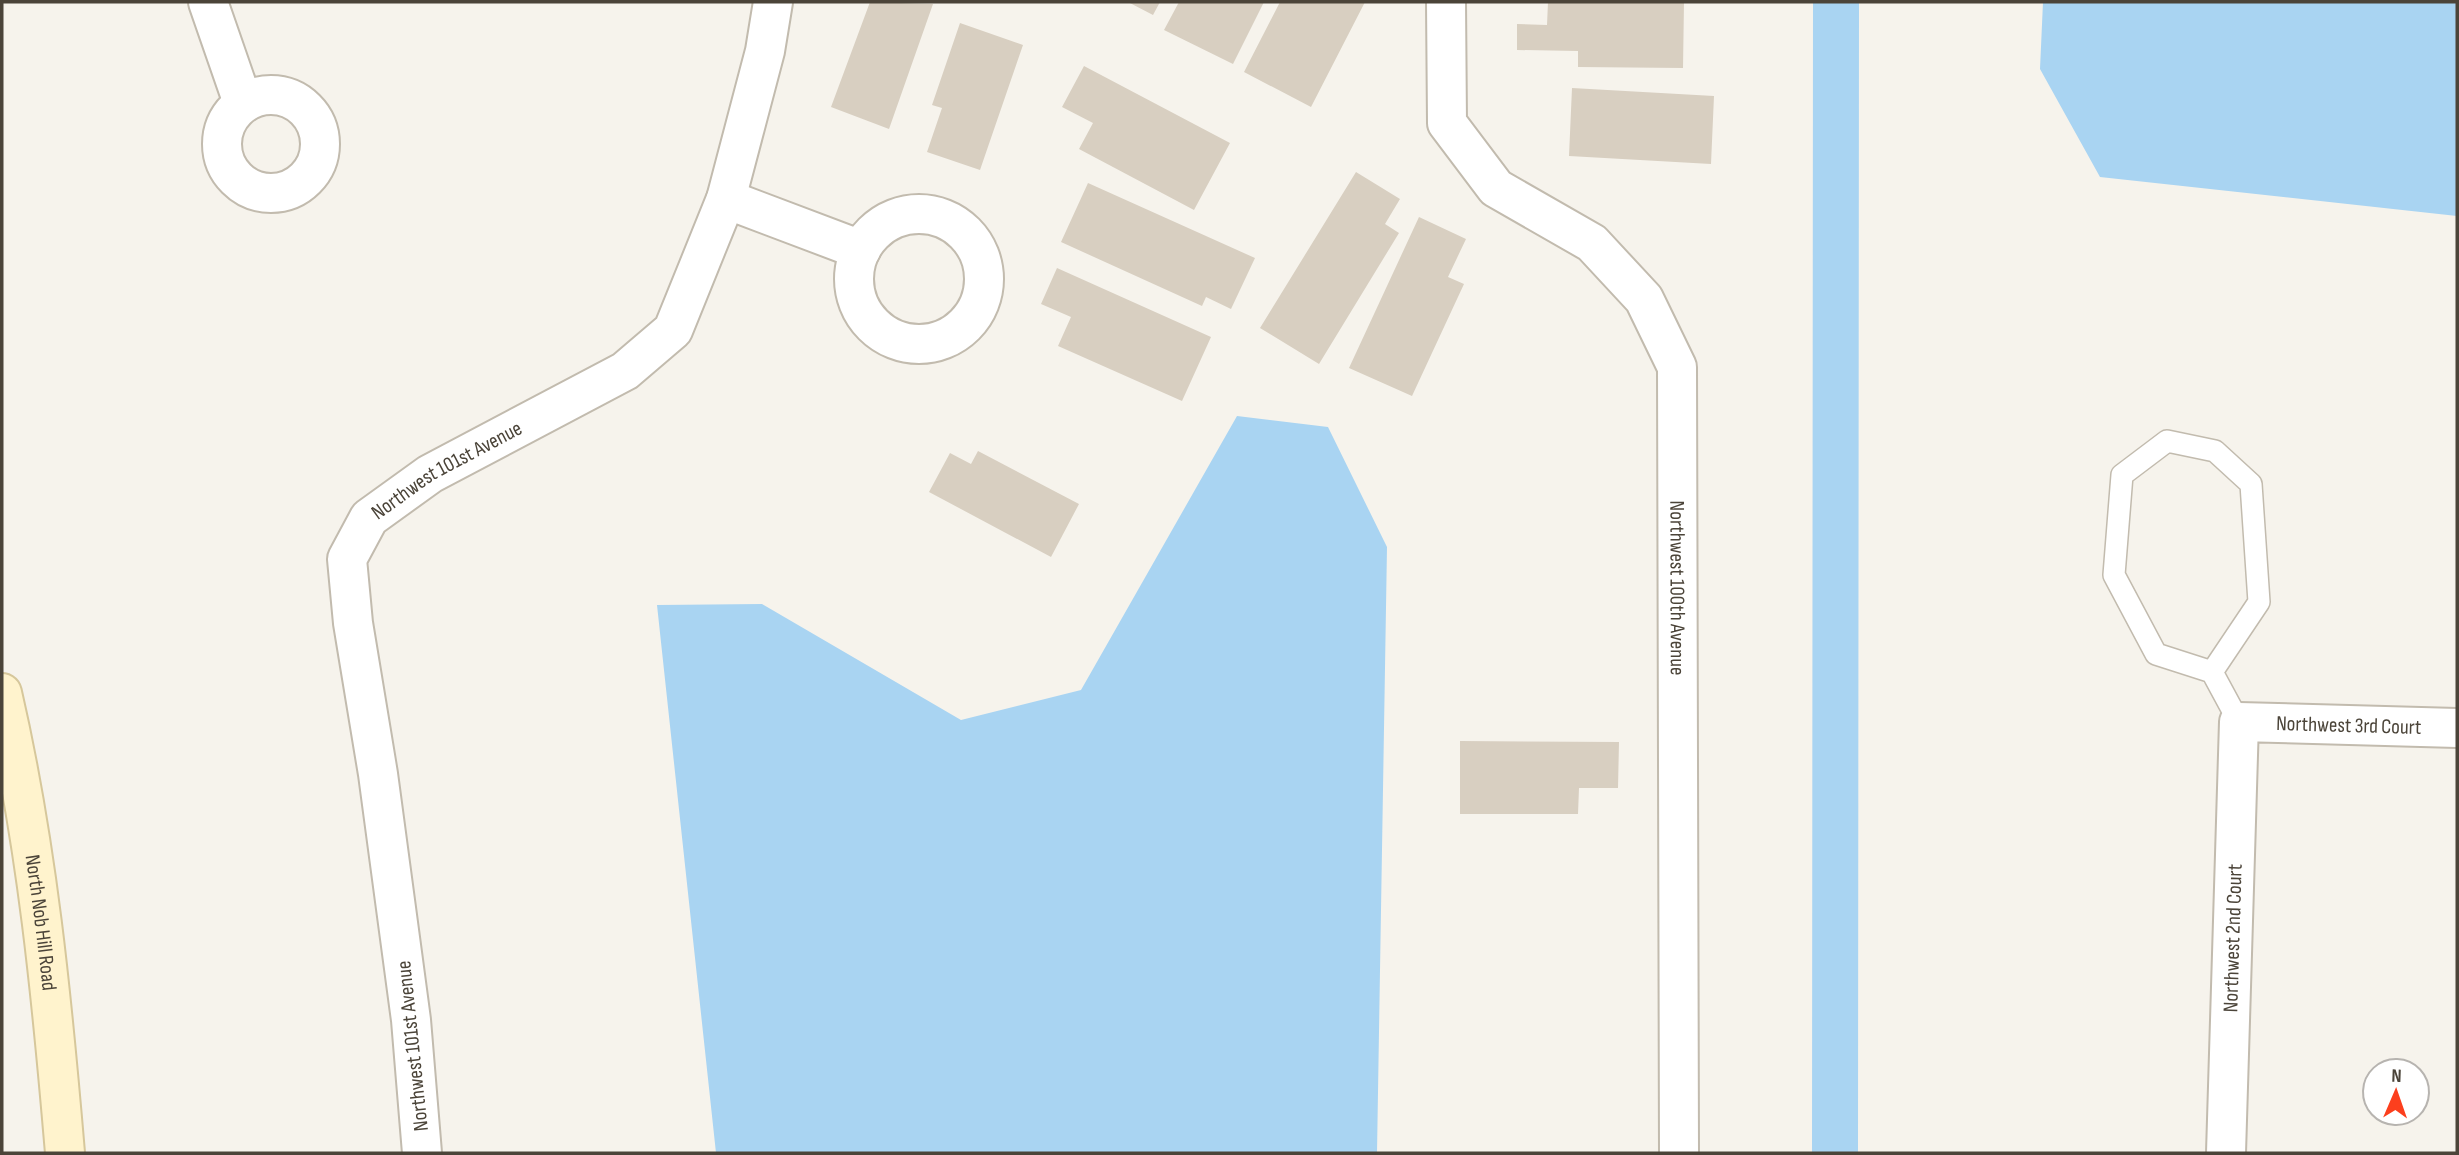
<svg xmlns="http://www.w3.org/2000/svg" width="2459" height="1155" viewBox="0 0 2459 1155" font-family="'Sofia Sans Condensed',sans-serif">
  <rect width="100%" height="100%" fill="#f6f3ec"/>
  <path fill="#a9d4f2" d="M2043 2H2457V216L2100 177 2040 69Z
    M1237 416 1328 427 1387 547 1377 1153H716L657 605 762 604 961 720 1081 690Z"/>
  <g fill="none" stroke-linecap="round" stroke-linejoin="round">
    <path stroke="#a9d4f2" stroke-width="46" d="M1835 1153 1836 2"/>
  </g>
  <path fill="#d8cfc1" d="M870 2 933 4 889 129 831 107Z
    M1128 2H1160L1153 15Z
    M1179 2H1264L1233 64 1164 30Z
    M1280 2H1365L1311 107 1244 72Z
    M1548 2H1684L1683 68 1578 67V51L1517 50V24L1547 25Z
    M960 23 1023 45 980 170 927 152 942 108 932 105Z
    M1084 66 1230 143 1194 210 1079 149 1093 123 1062 107Z
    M1572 88 1714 96 1711 164 1569 156Z
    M1356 172 1400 199 1385 224 1399 233 1319 364 1260 328Z
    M1088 183 1255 258 1231 309 1206 297 1202 306 1061 242Z
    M1419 217 1466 239 1448 277 1464 284 1412 396 1349 368Z
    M1057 268 1211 337 1182 401 1058 346 1071 317 1041 304Z
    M978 451 1079 504 1051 557 929 492 950 453 971 464Z
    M1460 741 1619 742 1618 788H1579L1578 814H1460Z"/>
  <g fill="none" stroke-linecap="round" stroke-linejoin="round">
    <defs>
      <path id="lane" d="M2212 672 2259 602 2251 484 2215 451 2167 441 2122 475 2114 575 2156 654 2212 672 2239 722"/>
      <g id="street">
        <path d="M208 2 243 103"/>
        <path id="s1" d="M1446 2 1447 123 1496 188 1592 243 1644 299 1677 367 1679 1153"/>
        <circle cx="271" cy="144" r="49"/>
        <path d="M726 199 861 250"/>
        <circle cx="919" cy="279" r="65"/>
        <path id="s2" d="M422 1153 411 1020 378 774 353 623 347 559 369 518 430 474 625 371 673 330 726 199 765 51 773 2"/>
        <path id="s3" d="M2226 1153 2239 722 2457 728"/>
      </g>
      <g id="secondary">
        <path id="s4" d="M2 693C37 844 52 999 65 1153"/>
      </g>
    </defs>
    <use href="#lane" stroke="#c2bbae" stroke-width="24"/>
    <use href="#street" stroke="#c2bbae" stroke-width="42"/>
    <use href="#secondary" stroke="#d6c79b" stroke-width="42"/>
    <use href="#lane" stroke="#fff" stroke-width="21"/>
    <use href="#street" stroke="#fff" stroke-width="38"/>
    <use href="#secondary" stroke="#fff3cd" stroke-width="38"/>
  </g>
  <g text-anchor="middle" stroke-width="6" stroke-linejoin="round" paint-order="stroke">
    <g font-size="21" fill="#4b4439" stroke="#fff">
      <text dy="7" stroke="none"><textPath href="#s2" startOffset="737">Northwest 101st Avenue</textPath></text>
      <text dy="7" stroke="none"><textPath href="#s1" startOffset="686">Northwest 100th Avenue</textPath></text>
      <text dy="7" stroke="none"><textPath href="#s3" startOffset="541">Northwest 3rd Court</textPath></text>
      <text dy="7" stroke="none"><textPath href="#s4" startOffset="233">North Nob Hill Road</textPath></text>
      <text dy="7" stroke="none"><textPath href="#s3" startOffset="215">Northwest 2nd Court</textPath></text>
      <text transform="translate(412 1046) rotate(-96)" y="7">Northwest 101st Avenue</text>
    </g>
  </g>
  <rect width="2459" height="1155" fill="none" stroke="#4b4439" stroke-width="7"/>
  <g transform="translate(2396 1092) rotate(2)"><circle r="33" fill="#ffffff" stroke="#b7b4b0" stroke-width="2"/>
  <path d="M0-5L12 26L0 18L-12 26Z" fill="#fc3f1d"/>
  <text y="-10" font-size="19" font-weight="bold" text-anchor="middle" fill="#4b4439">N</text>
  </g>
</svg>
